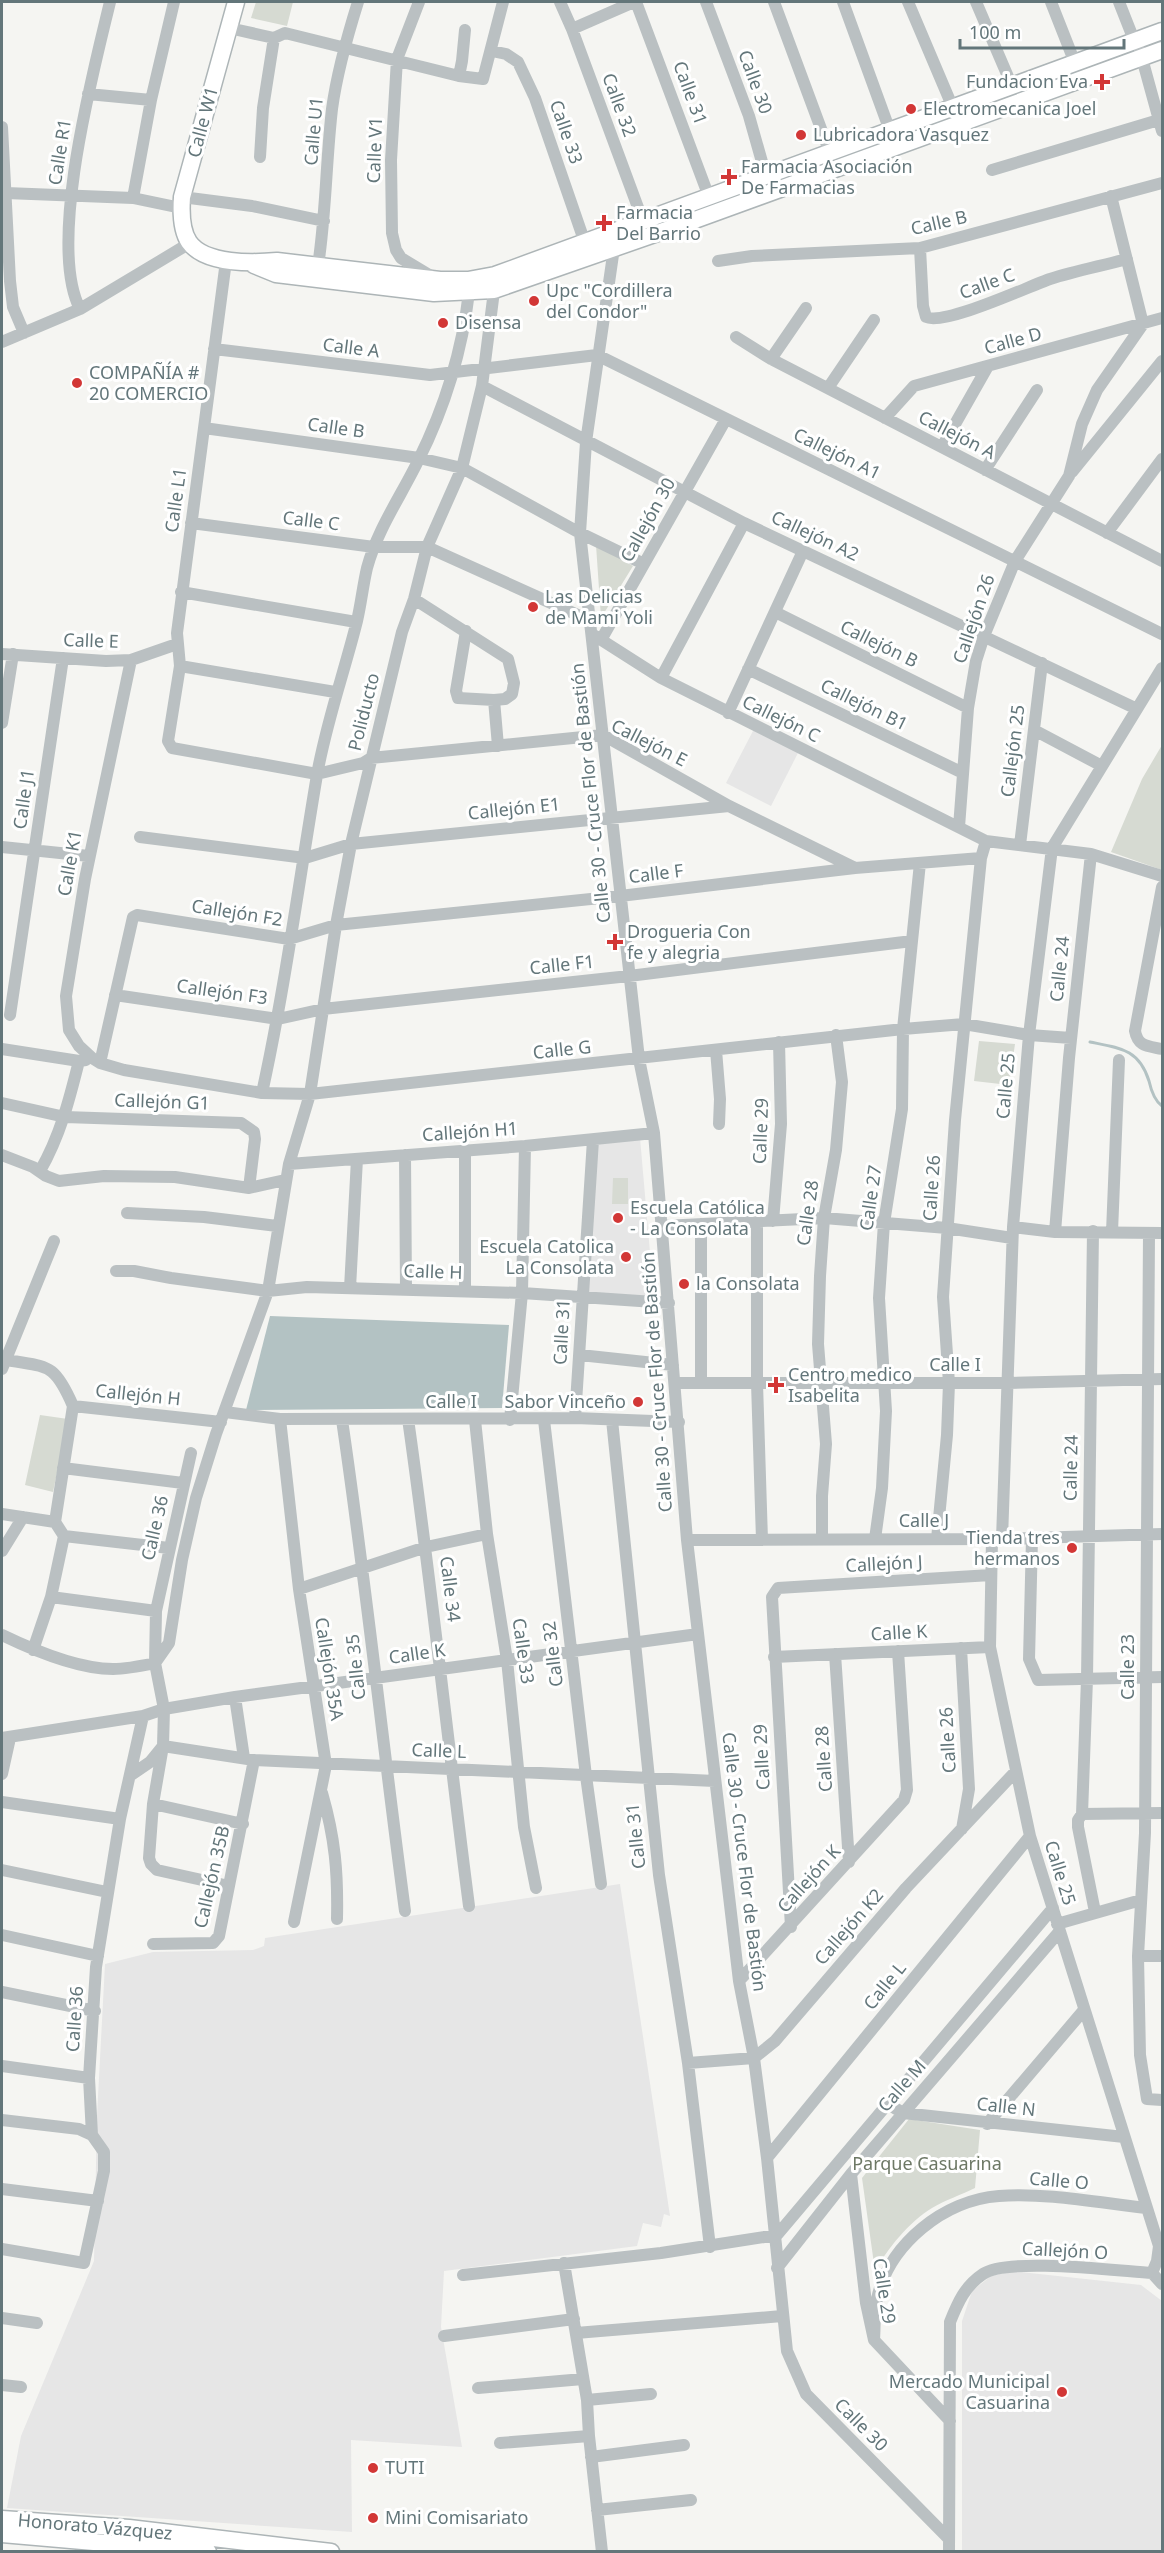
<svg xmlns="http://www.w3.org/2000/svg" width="1164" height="2553" viewBox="0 0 1164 2553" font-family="'Noto Sans',sans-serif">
  <rect width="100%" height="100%" fill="#f5f5f2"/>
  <path fill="#e6e6e6" d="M754 729 799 751 771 806 726 783Z
    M640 1138 654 1298 585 1295 594 1141Z
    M620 1884 670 2216 664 2214 661 2227 643 2223 637 2246 444 2271 441 2327 462 2447 351 2440 352 2532 7 2508 21 2436 94 2261 97 2116 105 1964 153 1952 253 1950 264 1946 265 1938Z
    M1012 2271 1141 2285 1162 2301 1161 2551 962 2552V2321L972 2291 991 2276Z"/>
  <path fill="#d6dad2" d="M256 2H293L287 26 251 18Z
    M596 545 633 566 601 618Z
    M1162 745V870L1111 852 1142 779Z
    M979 1041 1015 1044 1009 1085 974 1081Z
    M613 1178H628V1204H612Z
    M40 1415 68 1419 53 1492 25 1485Z
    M909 2119 980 2130 975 2188C961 2195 945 2200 932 2208 909 2222 888 2248 875 2271L862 2178Z"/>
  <path fill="#b3c2c3" d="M270 1316 509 1325 502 1408 246 1410Z"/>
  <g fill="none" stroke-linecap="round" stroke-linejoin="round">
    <path stroke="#b3c2c3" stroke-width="3" d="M1090 1042C1120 1048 1139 1049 1149 1081 1151 1090 1155 1101 1162 1106"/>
    <defs>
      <path id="secondary" d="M236 2 182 197C181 211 181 230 189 242 205 265 254 263 277 261L440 280H468L495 275 1162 31
        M254 265 276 274 434 293 494 290 692 221 1162 50
        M2 2519 129 2528 331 2552
        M2 2534 208 2552"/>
    </defs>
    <use href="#secondary" stroke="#adb5b7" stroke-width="19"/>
    <path stroke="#bac0c2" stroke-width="12" d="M419 2 397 59 391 160 392 233 396 250 401 258 429 275
      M560 2 572 29 643 221
      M636 2 709 197
      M706 2 749 116 766 176
      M774 2 830 153
      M843 2 890 131
      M908 2 953 108
      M976 2 1012 86
      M1051 2 1075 63
      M1119 2 1132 35
      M229 28 274 38 285 33 459 76 483 79 503 2
      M572 29 634 2
      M492 51 506 54 518 62 535 98 585 243
      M1140 51 1162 131
      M459 76 462 61 465 30
      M88 94 151 100
      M2 127 10 281 13 307 24 333
      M260 157 263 108 274 38
      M992 170 1162 119
      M6 193 133 198 181 208
      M182 197 252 206 324 221
      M133 198 151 100 174 2
      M615 241 586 442 580 533 639 1059 654 1133 687 1540 739 1981 754 2058 767 2158 787 2351 806 2394 949 2539
      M920 248 923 306 926 317C944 326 1027 287 1050 279 1075 271 1101 266 1127 259
      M226 261 177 633 180 666 168 741 172 748 317 774 363 763 371 758 603 735 729 806 855 868
      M718 261 752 256 920 248 1162 183
      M318 266C326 214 326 161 332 109 337 72 347 37 358 2
      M80 309C47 245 93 73 110 2
      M736 337 771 359 1162 561
      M2 342 80 309 190 243
      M214 349 430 375 597 355 1162 634
      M771 359 806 308
      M482 386 744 523 1137 709
      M828 388 874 320
      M885 418 914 386 1162 318
      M204 428 419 458 462 468 580 533 644 564
      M942 447 988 366
      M985 470 1037 390
      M1072 472 1162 361
      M191 523 374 547H427L591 621
      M1107 533 1162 459
      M181 592 356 622
      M414 599 508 659 514 683 512 694 505 699 494 700 458 698 456 691 466 631
      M775 612 968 708
      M592 634 661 678 986 841 1091 854 1162 876
      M601 640 726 419
      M2 654 106 661 131 660 177 644
      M131 660 85 879 66 996 69 1030 79 1046 92 1058 100 1063 124 1070 262 1093 310 1094 903 1029 964 1024 1029 1035 1071 1038
      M180 666 335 692
      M748 669 963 773
      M661 678 744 523
      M494 700 498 746
      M728 713 803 551
      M2 723 13 654
      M1034 730 1102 766
      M959 827 968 708 976 661 984 636 1015 561 1069 476 1082 424 1097 390 1143 324 1111 196
      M140 837 305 858 351 844 729 806
      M1020 845 1042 663
      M2 847 89 856
      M1162 887 1135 1031C1138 1047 1148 1046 1162 1049
      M115 995 278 1019 323 1009 629 976 912 941
      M10 1015 63 658
      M2 1049 79 1061 86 1060
      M716 1050 720 1099 719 1124
      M100 1063 133 917 137 915 289 939 336 925 620 896 855 868 981 858
      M262 1093C285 988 299 881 317 775 326 723 344 673 357 621 361 604 363 585 367 568 377 530 401 496 418 461 445 407 462 353 469 292
      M2 1103 65 1117 241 1123 254 1132 255 1139 249 1188
      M465 1150V1291
      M2 1155 33 1167 46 1176 59 1181 104 1176 175 1177 249 1188 285 1180
      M405 1155 406 1290
      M289 1164 525 1146 654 1133
      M40 1171C60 1136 69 1101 79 1061
      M127 1213 204 1217 277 1226
      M773 1221 781 1124 779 1042
      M757 1222V1383L762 1540
      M701 1224V1383
      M663 1226 824 1218 947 1228 1012 1238
      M1013 1227 1055 1232 1162 1233
      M1093 1231 1087 1679 1082 1814 1078 1820V1827L1095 1912
      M1055 1232 1069 1058 1091 854
      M1112 1232 1119 1060
      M1149 1234 1145 1833 1138 1956 1140 2055 1147 2099 1162 2100
      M116 1271H134L171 1278 268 1291 307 1287 522 1293 669 1303
      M350 1288 357 1159
      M580 1355 673 1365
      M2 1359C47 1368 53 1360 73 1406L221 1422
      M2 1369 54 1241
      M675 1383H1008L1162 1379
      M225 1412 280 1419 575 1418 679 1422
      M575 1418 593 1140
      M280 1419 299 1589 326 1765 294 1922
      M408 1419C431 1581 448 1744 469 1906
      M342 1420C366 1583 383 1747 405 1911
      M475 1420 487 1534 507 1660 524 1827 536 1888
      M510 1420 522 1293 525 1146
      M544 1420 586 1776 601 1884
      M612 1420 659 1875 688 2063 710 2247
      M63 1468 183 1483
      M2 1514 55 1522
      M55 1522 64 1536 169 1548
      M55 1522 73 1406
      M1032 1538 1029 1659 1038 1680 1162 1677
      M822 1539V1496L826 1444 818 1344 820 1276 824 1218 836 1150 842 1082 836 1035
      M875 1539 882 1488 886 1411 879 1298 884 1223 902 1109 903 1029 920 863
      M937 1539 947 1435 949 1383 943 1297 955 1120 981 858 986 841
      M992 1539 990 1647 1030 1836 1159 2246 1157 2261 1152 2273
      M1002 1539 1013 1227 1029 1035 1052 848 1162 668
      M687 1540 1002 1539 1162 1534
      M2 1551 23 1517
      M299 1589 426 1547 487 1534
      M51 1597 156 1611
      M2 1635C33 1650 78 1669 113 1669 127 1669 141 1666 155 1663L169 1643 182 1560 196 1498 216 1434 268 1291 289 1164 310 1094 336 925 351 844 402 632 414 599 427 547 462 468 482 386 495 283
      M961 1648 969 1789 962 1829
      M33 1650 51 1597 64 1536
      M835 1654 849 1862
      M774 1657 990 1647
      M235 1697 244 1758
      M2 1738 143 1716 164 1709 235 1697 698 1634
      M2 1774 10 1738
      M131 1775 150 1762 163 1746 164 1709 155 1663 156 1611 191 1453
      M322 1793C335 1838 338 1872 337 1919
      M2 1802 120 1819
      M153 1804 243 1824
      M1082 1814 1162 1813
      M2 1870 107 1892
      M229 1886 157 1870 151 1864 149 1858 153 1804 163 1746 254 1760 715 1781
      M1057 1924 1141 1900
      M791 1927 772 1597 778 1588 991 1575
      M2 1935 98 1956
      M153 1944 213 1943 219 1936 254 1760
      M1138 1956H1162
      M739 1981 904 1800 907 1790 898 1651
      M2 1992 95 2011
      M688 2063 754 2058 775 2041 906 1888 1016 1771
      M2 2066 89 2078
      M888 2104 903 2113 1124 2137
      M2 2120 79 2129 92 2135
      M987 2124 1084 2010
      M767 2158 1030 1836
      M851 2174 866 2303 874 2340 950 2421
      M2 2189 98 2201
      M2 2249 84 2263 104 2171V2152L92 2135 89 2078 96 1967 120 1819 143 1716
      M564 2263 587 2400 589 2436 602 2552
      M777 2268 851 2174 1059 1932
      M1152 2273 1162 2284
      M463 2275 661 2253 777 2235 1053 1908
      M2 2318 37 2323
      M576 2333 782 2316
      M444 2336 574 2319
      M874 2340C875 2327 874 2312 877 2299 889 2244 944 2200 999 2196 1043 2192 1101 2203 1146 2208
      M2 2385 21 2387
      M478 2388 583 2379
      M587 2400 651 2394
      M500 2443 589 2436
      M591 2457 684 2445
      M597 2510 691 2500
      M949 2552 950 2322C958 2302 965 2286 983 2274 1007 2257 1119 2271 1152 2273"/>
    <use href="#secondary" stroke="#fff" stroke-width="16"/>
  </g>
  <g fill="#d23736" stroke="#fff" stroke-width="2">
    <path d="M1099 73h6v6h6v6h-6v6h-6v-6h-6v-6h6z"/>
    <circle cx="911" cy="109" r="6"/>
    <circle cx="801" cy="135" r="6"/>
    <path d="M726 168h6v6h6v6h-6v6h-6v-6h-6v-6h6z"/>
    <path d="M601 214h6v6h6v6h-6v6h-6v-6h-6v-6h6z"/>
    <circle cx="534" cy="301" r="6"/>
    <circle cx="443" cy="323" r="6"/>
    <circle cx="77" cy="383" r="6"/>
    <circle cx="533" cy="607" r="6"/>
    <path d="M612 933h6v6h6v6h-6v6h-6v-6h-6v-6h6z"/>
    <circle cx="618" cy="1218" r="6"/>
    <circle cx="626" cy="1257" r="6"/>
    <circle cx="684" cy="1284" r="6"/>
    <path d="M773 1376h6v6h6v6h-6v6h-6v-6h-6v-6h6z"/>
    <circle cx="638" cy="1402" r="6"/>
    <circle cx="1072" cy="1548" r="6"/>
    <circle cx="1062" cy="2392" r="6"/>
    <circle cx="373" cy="2468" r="6"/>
    <circle cx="373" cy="2518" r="6"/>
  </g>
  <g text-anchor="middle" stroke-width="6" stroke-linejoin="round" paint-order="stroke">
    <g font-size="18" fill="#63767a" stroke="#fff">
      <text transform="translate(755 82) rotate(70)" y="6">Calle 30</text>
      <text transform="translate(690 93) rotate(70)" y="6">Calle 31</text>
      <text transform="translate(619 105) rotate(70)" y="6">Calle 32</text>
      <text transform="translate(203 122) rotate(-75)" y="6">Calle W1</text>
      <text transform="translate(314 131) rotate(-85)" y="6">Calle U1</text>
      <text transform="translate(566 132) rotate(71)" y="6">Calle 33</text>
      <text transform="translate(375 150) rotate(-88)" y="6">Calle V1</text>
      <text transform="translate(60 152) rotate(-81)" y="6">Calle R1</text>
      <text transform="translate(939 223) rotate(-13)" y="6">Calle B</text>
      <text transform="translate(987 284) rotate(-20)" y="6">Calle C</text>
      <text transform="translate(1013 341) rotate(-15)" y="6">Calle D</text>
      <text transform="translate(351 348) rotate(7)" y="6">Calle A</text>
      <text transform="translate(336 428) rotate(8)" y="6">Calle B</text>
      <text transform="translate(957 435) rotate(27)" y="6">Callejón A</text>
      <text transform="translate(837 454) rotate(26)" y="6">Callejón A1</text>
      <text transform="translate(176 500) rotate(-82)" y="6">Calle L1</text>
      <text transform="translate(648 520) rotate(-61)" y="6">Callejón 30</text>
      <text transform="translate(311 521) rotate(7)" y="6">Calle C</text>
      <text transform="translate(815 536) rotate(25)" y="6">Callejón A2</text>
      <text transform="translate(974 619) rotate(-71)" y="6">Callejón 26</text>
      <text transform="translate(91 641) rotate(2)" y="6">Calle E</text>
      <text transform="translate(879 644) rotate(26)" y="6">Callejón B</text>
      <text transform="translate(864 705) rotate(26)" y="6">Callejón B1</text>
      <text transform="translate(364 712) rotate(-76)" y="6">Poliducto</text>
      <text transform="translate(781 719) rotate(26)" y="6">Callejón C</text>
      <text transform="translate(649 743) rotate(27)" y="6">Callejón E</text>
      <text transform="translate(1013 751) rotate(-83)" y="6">Callejón 25</text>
      <text transform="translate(591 793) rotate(-96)" y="6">Calle 30 - Cruce Flor de Bastión</text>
      <text transform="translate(24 799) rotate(-82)" y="6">Calle J1</text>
      <text transform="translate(514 809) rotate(-6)" y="6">Callejón E1</text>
      <text transform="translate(70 863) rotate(-80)" y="6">Calle K1</text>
      <text transform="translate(656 874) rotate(-7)" y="6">Calle F</text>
      <text transform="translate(237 913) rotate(9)" y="6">Callejón F2</text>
      <text transform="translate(562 965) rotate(-6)" y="6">Calle F1</text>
      <text transform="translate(1060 969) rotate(-84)" y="6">Calle 24</text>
      <text transform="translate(222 992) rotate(8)" y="6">Callejón F3</text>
      <text transform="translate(562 1050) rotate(-6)" y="6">Calle G</text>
      <text transform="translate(1006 1086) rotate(-85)" y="6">Calle 25</text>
      <text transform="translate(162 1102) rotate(2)" y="6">Callejón G1</text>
      <text transform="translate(761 1131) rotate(-88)" y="6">Calle 29</text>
      <text transform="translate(470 1132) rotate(-4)" y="6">Callejón H1</text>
      <text transform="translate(932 1188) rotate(-86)" y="6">Calle 26</text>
      <text transform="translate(871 1198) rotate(-82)" y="6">Calle 27</text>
      <text transform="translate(808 1213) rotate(-82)" y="6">Calle 28</text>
      <text transform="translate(433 1272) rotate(2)" y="6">Calle H</text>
      <text transform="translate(562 1332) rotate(-87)" y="6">Calle 31</text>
      <text x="955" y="1371">Calle I</text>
      <text transform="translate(657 1382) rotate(-94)" y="6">Calle 30 - Cruce Flor de Bastión</text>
      <text transform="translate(138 1395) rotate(6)" y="6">Callejón H</text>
      <text x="451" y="1408">Calle I</text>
      <text transform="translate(1071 1468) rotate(-89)" y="6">Calle 24</text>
      <text x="924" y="1527">Calle J</text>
      <text transform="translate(155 1528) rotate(-77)" y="6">Calle 36</text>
      <text transform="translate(884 1564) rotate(-3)" y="6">Callejón J</text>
      <text transform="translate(450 1589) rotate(83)" y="6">Calle 34</text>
      <text transform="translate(899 1633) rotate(-3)" y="6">Calle K</text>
      <text transform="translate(523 1651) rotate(82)" y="6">Calle 33</text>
      <text transform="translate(417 1654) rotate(-8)" y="6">Calle K</text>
      <text transform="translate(553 1654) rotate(-97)" y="6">Calle 32</text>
      <text transform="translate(356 1667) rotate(-96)" y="6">Calle 35</text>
      <text transform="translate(1128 1667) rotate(-90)" y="6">Calle 23</text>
      <text transform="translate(329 1669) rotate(81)" y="6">Callejón 35A</text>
      <text transform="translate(948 1740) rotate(-93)" y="6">Calle 26</text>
      <text transform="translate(439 1751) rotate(2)" y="6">Calle L</text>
      <text transform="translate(762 1757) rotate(-93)" y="6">Calle 29</text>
      <text transform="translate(824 1759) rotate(-94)" y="6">Calle 28</text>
      <text transform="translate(636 1836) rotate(-96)" y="6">Calle 31</text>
      <text transform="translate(744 1862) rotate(83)" y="6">Calle 30 - Cruce Flor de Bastión</text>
      <text transform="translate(1060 1873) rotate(73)" y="6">Calle 25</text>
      <text transform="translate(212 1877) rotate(-77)" y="6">Callejón 35B</text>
      <text transform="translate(809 1879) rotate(-48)" y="6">Callejón K</text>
      <text transform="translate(849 1927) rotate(-49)" y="6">Callejón K2</text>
      <text transform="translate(885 1986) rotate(-51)" y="6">Calle L</text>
      <text transform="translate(75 2019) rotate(-86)" y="6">Calle 36</text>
      <text transform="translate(902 2086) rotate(-49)" y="6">Calle M</text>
      <text transform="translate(1006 2107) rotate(6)" y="6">Calle N</text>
      <text transform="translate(1059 2181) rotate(5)" y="6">Calle O</text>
      <text transform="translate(1065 2251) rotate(3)" y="6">Callejón O</text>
      <text transform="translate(884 2291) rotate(81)" y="6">Calle 29</text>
      <text transform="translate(861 2425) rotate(45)" y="6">Calle 30</text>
      <text transform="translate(95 2527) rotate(5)" y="6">Honorato Vázquez</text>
    </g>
    <g font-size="18" fill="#63767a" stroke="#fff" text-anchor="start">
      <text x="1088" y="88" text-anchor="end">Fundacion Eva</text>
      <text x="923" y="115">Electromecanica Joel</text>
      <text x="813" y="141">Lubricadora Vasquez</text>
      <text x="741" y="173">Farmacia Asociación<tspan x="741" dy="21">De Farmacias</tspan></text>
      <text x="616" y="219">Farmacia<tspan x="616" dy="21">Del Barrio</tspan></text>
      <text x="546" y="297">Upc "Cordillera<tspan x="546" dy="21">del Condor"</tspan></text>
      <text x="455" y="329">Disensa</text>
      <text x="89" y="379">COMPAÑÍA #<tspan x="89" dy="21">20 COMERCIO</tspan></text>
      <text x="545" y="603">Las Delicias<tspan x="545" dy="21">de Mami Yoli</tspan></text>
      <text x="627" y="938">Drogueria Con<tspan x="627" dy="21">fe y alegria</tspan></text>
      <text x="630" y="1214">Escuela Católica<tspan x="630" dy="21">- La Consolata</tspan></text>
      <text x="614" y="1253" text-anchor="end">Escuela Catolica<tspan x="614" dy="21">La Consolata</tspan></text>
      <text x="696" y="1290">la Consolata</text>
      <text x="788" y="1381">Centro medico<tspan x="788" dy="21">Isabelita</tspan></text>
      <text x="626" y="1408" text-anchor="end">Sabor Vinceño</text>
      <text x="1060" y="1544" text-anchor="end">Tienda tres<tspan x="1060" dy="21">hermanos</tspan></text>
      <text x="1050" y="2388" text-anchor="end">Mercado Municipal<tspan x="1050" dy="21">Casuarina</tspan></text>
      <text x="385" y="2474">TUTI</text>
      <text x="385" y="2524">Mini Comisariato</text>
    </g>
    <g font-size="18" fill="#6d7865" stroke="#fff">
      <text x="927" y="2170">Parque Casuarina</text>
    </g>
  </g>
  <rect width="1164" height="2553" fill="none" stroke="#63767a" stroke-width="6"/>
  <path d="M960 39v9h164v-9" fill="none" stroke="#63767a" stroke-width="3"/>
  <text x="969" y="39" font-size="18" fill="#63767a" stroke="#ffffff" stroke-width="4.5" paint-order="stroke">100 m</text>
</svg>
